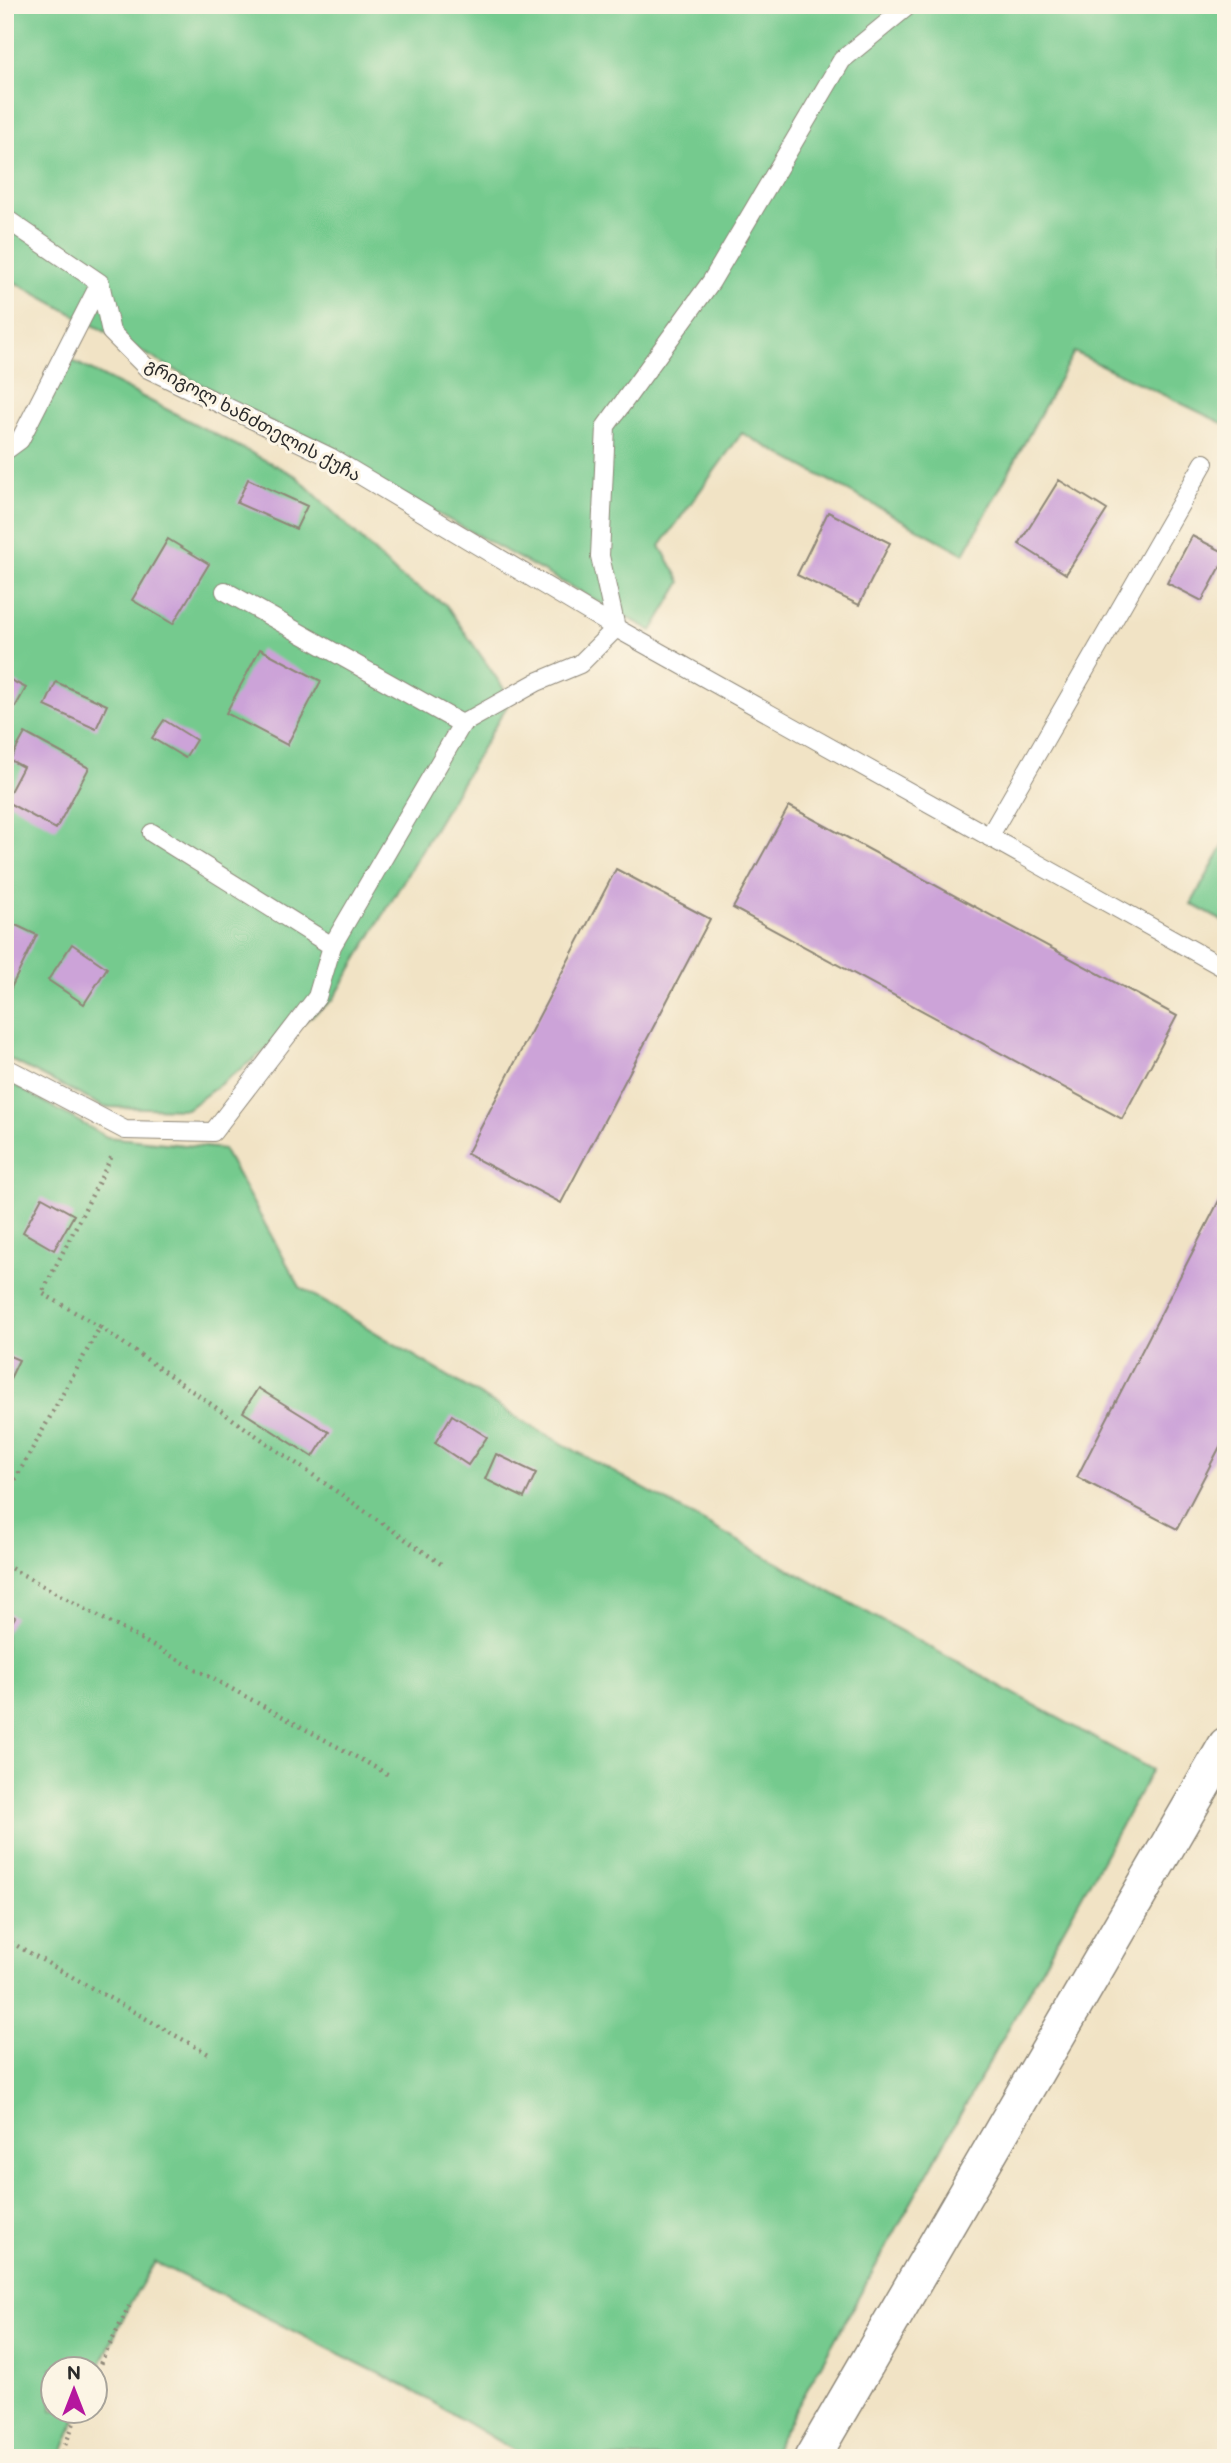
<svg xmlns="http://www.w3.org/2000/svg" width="1231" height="2463" viewBox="0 0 1231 2463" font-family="'Balsamiq Sans','Noto Sans Georgian',sans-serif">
  <rect width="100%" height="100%" fill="#fcf5e5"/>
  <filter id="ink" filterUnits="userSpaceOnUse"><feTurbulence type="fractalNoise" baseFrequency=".0143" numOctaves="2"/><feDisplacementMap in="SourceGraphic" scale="14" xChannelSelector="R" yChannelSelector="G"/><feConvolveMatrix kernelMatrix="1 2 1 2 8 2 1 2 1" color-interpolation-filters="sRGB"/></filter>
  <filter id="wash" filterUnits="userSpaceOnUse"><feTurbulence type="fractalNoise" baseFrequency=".00686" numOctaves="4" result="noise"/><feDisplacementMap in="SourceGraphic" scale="28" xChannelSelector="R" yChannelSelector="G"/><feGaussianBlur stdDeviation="1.57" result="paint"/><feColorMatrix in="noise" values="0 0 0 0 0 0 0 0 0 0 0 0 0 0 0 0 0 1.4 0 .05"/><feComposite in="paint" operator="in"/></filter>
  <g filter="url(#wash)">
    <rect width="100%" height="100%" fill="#f1e3c5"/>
    <path fill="#74ca8e" stroke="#507a5c" stroke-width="2" d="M5 5H1226V425L1074 352 964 554 742 433 660 546 681 582 652 631 5 277Z
      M69 359 296 476 399 576 446 605 511 699 333 1000 187 1109 104 1107 5 1057V459Z
      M1226 841V923L1191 904Z
      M5 1080 107 1137 223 1149 300 1287 536 1429 1152 1770 769 2458H527L408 2388 155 2262 129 2306 95 2376 94 2368H52V2410L79 2411 60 2458H5Z"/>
    <g id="blocks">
      <path fill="#cca3d8" d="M5 362 12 365 5 378Z
        M248 479 307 506 296 529 237 503Z
        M1059 480 1107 510 1066 574 1019 544Z
        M828 512 890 543 859 605 797 575Z
        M1192 536 1226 553V557L1202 601 1167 583Z
        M168 539 209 564 173 624 132 600Z
        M260 649 321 681 287 745 226 713Z
        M5 677 26 688 5 725Z
        M56 682 107 705 96 729 45 706Z
        M164 720 196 740 185 758 152 738Z
        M25 733 89 768 56 829 5 801 23 767 10 760Z
        M789 806 1177 1016 1122 1119 733 908Z
        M616 869 710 919 561 1203 467 1154Z
        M5 920 37 935 5 1000Z
        M72 944 107 968 84 1004 48 980Z
        M1226 1187V1435L1177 1529 1077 1477Z
        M42 1197 74 1215 54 1250 23 1232Z
        M5 1354 19 1360 5 1389Z
        M258 1388 329 1432 313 1457 243 1412Z
        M452 1415 487 1437 468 1465 435 1443Z
        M496 1454 536 1473 524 1498 485 1479Z
        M5 1611 15 1617 5 1634Z"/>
    </g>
  </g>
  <g filter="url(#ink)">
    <use href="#blocks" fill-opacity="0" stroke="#8e8778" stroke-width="2"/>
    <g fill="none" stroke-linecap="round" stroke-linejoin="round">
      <defs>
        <path id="lane" d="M5 218 100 283 111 332 148 369 330 457 616 628 1226 969
          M5 451 20 440 100 283
          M225 591 462 724
          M616 628 600 556 606 426 711 282 842 60 909 5
          M152 833 332 946
          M989 837 1204 463
          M5 1067 125 1130 213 1132 317 997 332 946 462 724 537 682 580 664 616 628"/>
        <path id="street" d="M812 2458 1226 1745"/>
      </defs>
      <use href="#lane" stroke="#8e8778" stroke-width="20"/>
      <use href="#street" stroke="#8e8778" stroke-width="38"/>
      <path stroke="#8e8778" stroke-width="4.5" stroke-dasharray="2 5" stroke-linecap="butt" d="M100 1327 441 1564
        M5 1498 100 1327 42 1293 113 1154
        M5 1565 391 1776
        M5 1939 212 2056
        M94 2376 129 2306
        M60 2458 79 2410"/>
      <use href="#lane" stroke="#fff" stroke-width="18"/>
      <use href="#street" stroke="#fff" stroke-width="35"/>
    </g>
  </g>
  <g text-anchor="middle" stroke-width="6" stroke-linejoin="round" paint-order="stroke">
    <g font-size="18" fill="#2b2b2b" stroke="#fcf5e5">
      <text transform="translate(253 420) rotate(28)" y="6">გრიგოლ ხანძთელის ქუჩა</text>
    </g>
  </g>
  <rect width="1231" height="2463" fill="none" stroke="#fcf5e5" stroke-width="28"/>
  <g transform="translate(74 2390)"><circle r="33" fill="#fcf5e5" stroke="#a8a49b" stroke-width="2"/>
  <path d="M0-5L12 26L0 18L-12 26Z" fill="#b5179e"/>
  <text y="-10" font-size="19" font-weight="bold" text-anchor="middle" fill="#2b2b2b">N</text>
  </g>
</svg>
